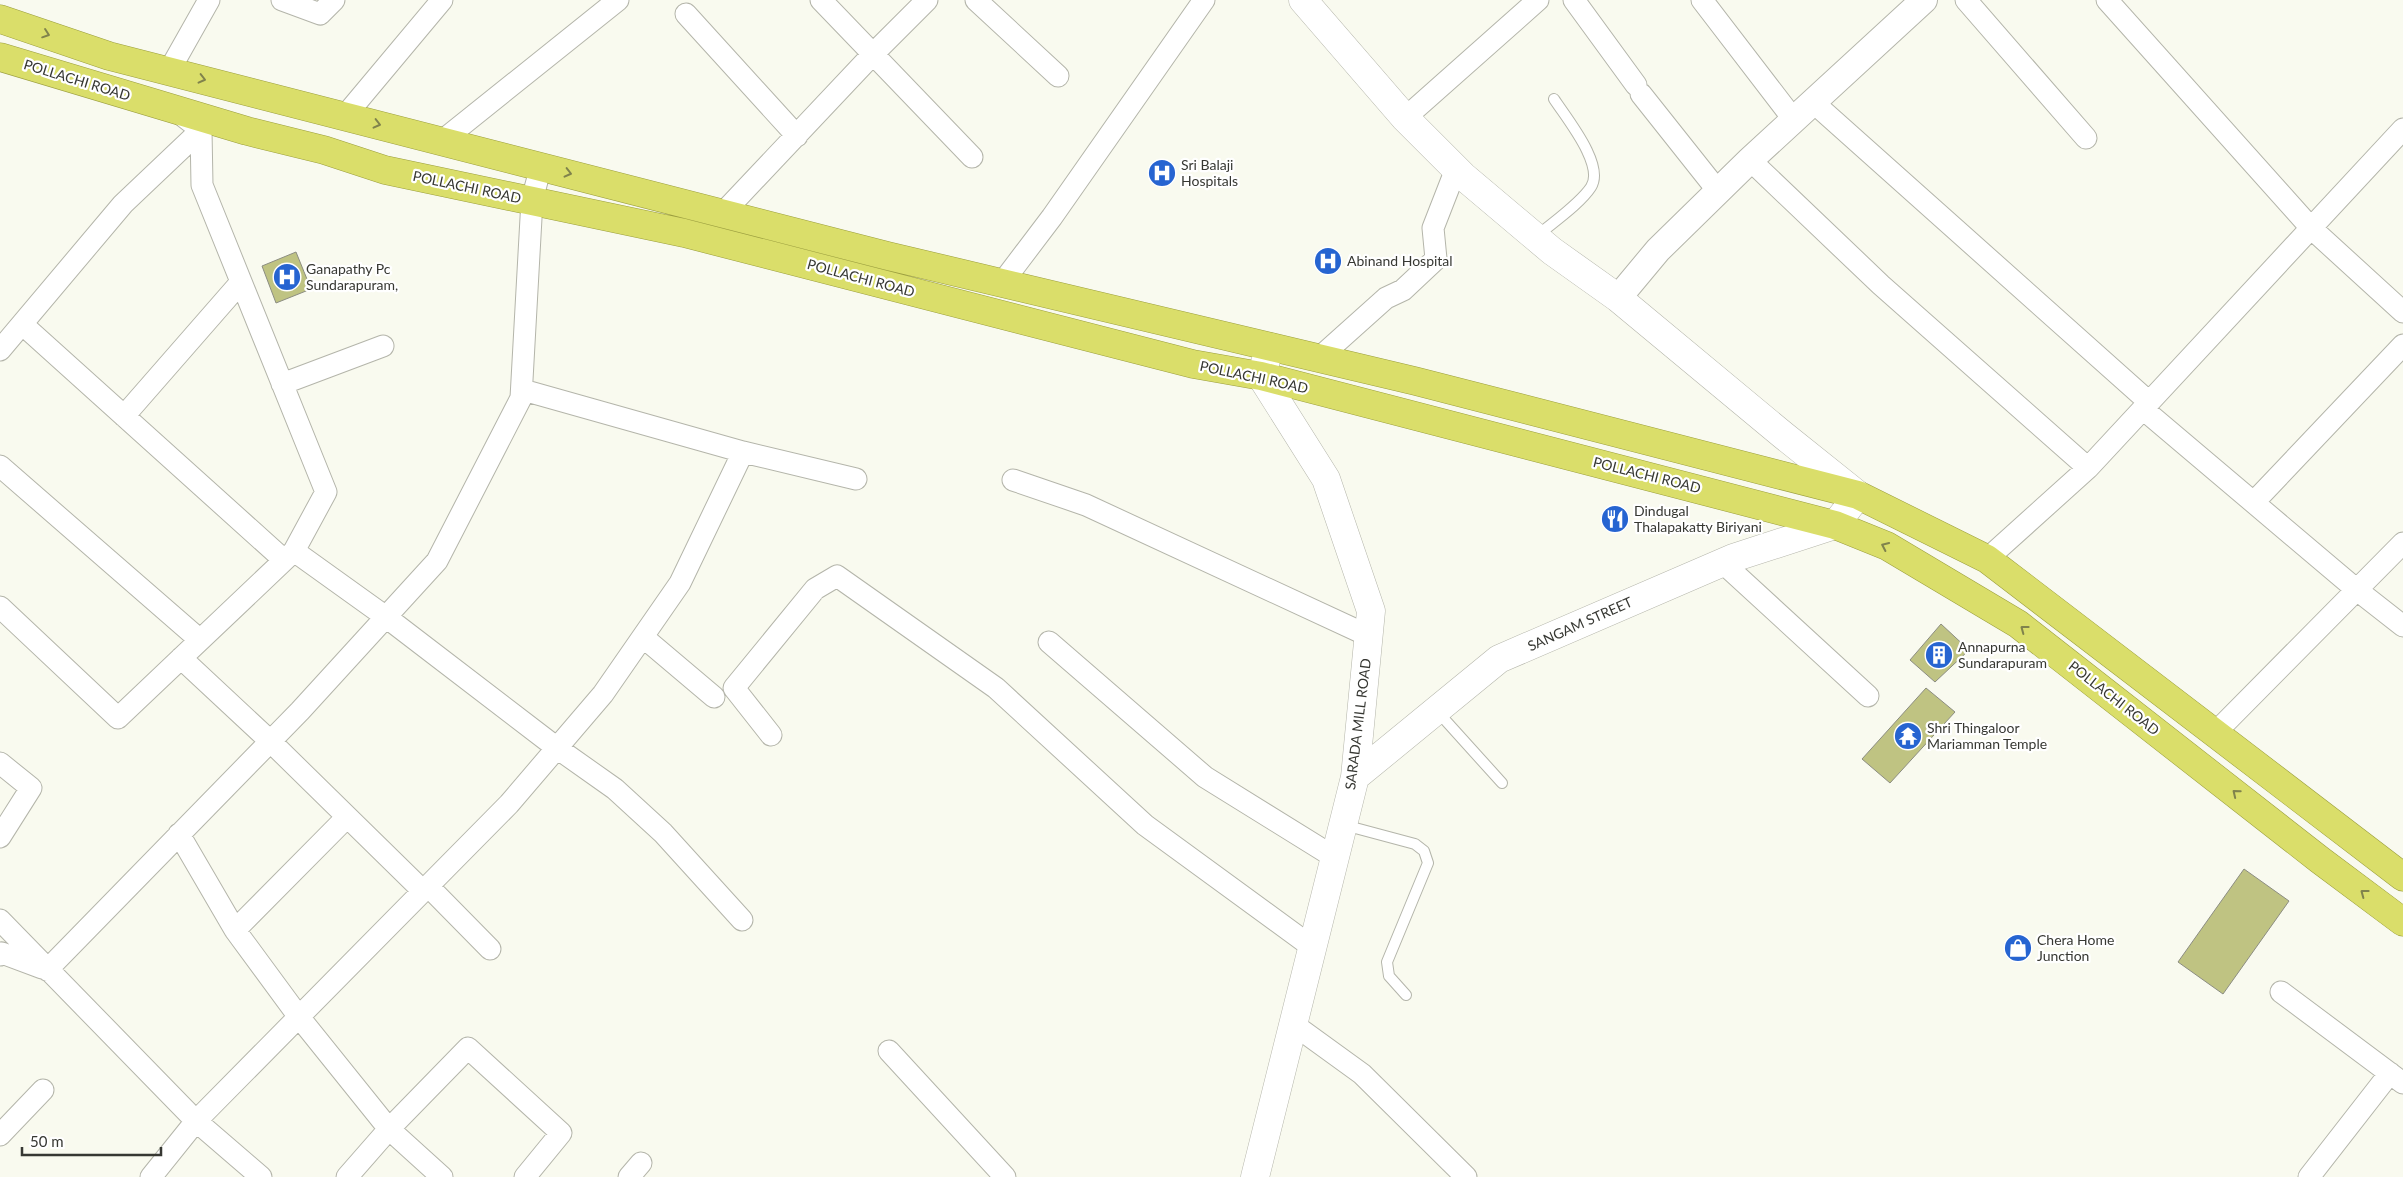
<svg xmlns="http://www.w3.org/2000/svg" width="2403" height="1177" viewBox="0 0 2403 1177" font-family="Lato,sans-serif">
  <rect width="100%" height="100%" fill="#f9faef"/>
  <path fill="#bfc382" stroke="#8c8d82" d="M296 252 311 289 276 303 262 266Z
    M1941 624 1969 650 1935 682 1910 660Z
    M1926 688 1955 712 1890 783 1862 759Z
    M2244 869 2289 901 2223 994 2178 962Z"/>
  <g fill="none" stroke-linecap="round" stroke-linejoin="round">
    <defs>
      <path id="service" d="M1537 236C1552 223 1580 204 1591 187 1605 165 1567 119 1554 99
        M1437 711 1502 783
        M1344 825 1415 844 1424 851 1428 863 1387 962 1389 976 1406 995"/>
      <path id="minor" d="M282 0 320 14 334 0
        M821 0 972 157
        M976 0 1058 76
        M1574 0 1636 85
        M1702 0 1794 120
        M1966 0 2086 138
        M2107 0 2311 228 2403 312
        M686 14 797 136
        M169 71 209 0
        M1641 94 1718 191
        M1814 103 2149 402
        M179 113 201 130 202 185 326 492 294 551 386 617 557 748 615 789 663 833 742 920
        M345 116 442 0
        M1405 118 1538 0
        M442 141 618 0
        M1750 160 1881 285 2088 468
        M723 213 873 54 927 0
        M1002 283 1052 217 1204 0
        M22 324 284 560
        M0 350 123 204 201 130
        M1319 358 1386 298 1403 290 1436 259 1433 228 1456 169
        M282 384 383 346
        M2143 409 2357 590 2403 626
        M124 416 241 282
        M743 452 856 479
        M0 466 200 640
        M1013 480 1086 505 1369 636
        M2254 502 2403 345
        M1987 559 2088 468 2403 129
        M1722 562 1868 696
        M0 607 118 718 294 551
        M643 637 714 697
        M1049 642 1205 777 1334 857
        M181 658 270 741 423 891
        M2215 733 2403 543
        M771 735 734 688 815 589 837 576 996 688 1145 825 1312 947
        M0 763 31 788 0 837
        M179 834 235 930 347 817
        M428 886 490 949
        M0 920 196 1121 261 1177
        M235 930 299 1017 389 1129 442 1177
        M0 955 2 953 42 968
        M47 970 300 711 437 561 521 398 532 200 541 166
        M2281 992 2403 1083
        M1293 1024 1362 1074 1466 1177
        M889 1051 1005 1177
        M0 1135 43 1090
        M151 1177 196 1121 509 804 603 694 680 583 743 452 523 390
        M347 1177 389 1129 468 1048 561 1133 525 1177
        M629 1177 641 1163
        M2309 1177 2390 1073"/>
      <path id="tertiary" d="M1618 298 1658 250 1750 160 1924 0"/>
      <path id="secondary" d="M1303 0 1405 118 1463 176 1552 251 1618 298 1783 435 1858 495 1835 525 1733 558 1499 659 1355 777
        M1255 1177 1355 777 1371 611 1326 479 1261 376 1270 347"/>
      <path id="trunk" d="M0 19 109 56 888 256 1415 381 1858 495 1987 559 2403 877
        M0 57 247 131 324 150 385 170 684 233 1193 364 1261 376 1835 525 1887 546 2018 624 2320 860 2403 922"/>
    </defs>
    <use href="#service" stroke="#b4b5aa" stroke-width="12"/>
    <use href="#minor" stroke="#b4b5aa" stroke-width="23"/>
    <use href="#tertiary" stroke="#b4b5aa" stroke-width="28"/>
    <use href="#secondary" stroke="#b4b5aa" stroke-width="29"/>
    <use href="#trunk" stroke="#9b9e3f" stroke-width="29"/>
    <use href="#service" stroke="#fff" stroke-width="10"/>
    <use href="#minor" stroke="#fff" stroke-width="21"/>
    <use href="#tertiary" stroke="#fff" stroke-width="26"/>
    <use href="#secondary" stroke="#fff" stroke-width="28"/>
    <use href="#trunk" stroke="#dade6a" stroke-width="28"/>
  </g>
  <defs><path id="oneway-chevron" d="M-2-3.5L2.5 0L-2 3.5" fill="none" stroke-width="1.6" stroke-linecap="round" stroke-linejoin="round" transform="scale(1.25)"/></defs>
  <g stroke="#80834c">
    <use href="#oneway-chevron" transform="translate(46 34) rotate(19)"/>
    <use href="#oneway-chevron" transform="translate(202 79) rotate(14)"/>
    <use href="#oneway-chevron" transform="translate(377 124) rotate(14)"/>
    <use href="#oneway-chevron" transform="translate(568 173) rotate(14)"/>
    <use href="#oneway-chevron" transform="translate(1885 546) rotate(-155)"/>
    <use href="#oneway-chevron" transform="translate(2024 629) rotate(-143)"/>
    <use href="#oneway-chevron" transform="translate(2236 793) rotate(-141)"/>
    <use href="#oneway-chevron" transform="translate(2364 893) rotate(-143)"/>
  </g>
  <defs>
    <symbol id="hospital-disc" viewBox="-11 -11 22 22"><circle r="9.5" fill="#2664d1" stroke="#fff"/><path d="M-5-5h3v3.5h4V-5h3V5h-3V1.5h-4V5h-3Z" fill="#fff"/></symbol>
    <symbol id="restaurant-disc" viewBox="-11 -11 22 22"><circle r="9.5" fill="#2664d1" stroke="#fff"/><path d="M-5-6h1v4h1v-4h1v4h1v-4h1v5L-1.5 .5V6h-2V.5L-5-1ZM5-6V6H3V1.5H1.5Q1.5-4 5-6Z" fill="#fff"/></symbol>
    <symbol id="building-disc" viewBox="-11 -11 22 22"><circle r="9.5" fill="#2664d1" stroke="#fff"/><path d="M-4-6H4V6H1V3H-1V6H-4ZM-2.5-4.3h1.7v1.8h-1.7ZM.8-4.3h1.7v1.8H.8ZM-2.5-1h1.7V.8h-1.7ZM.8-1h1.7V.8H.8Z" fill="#fff"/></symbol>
    <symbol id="temple-disc" viewBox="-11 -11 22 22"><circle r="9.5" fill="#2664d1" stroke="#fff"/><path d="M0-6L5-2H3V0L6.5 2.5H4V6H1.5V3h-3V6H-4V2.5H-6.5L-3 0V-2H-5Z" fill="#fff"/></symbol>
    <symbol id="shop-disc" viewBox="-11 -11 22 22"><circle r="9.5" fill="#2664d1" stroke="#fff"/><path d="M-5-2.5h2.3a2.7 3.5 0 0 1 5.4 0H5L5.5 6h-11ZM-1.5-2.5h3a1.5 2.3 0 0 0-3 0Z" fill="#fff"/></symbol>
  </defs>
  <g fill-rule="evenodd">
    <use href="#hospital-disc" x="1146" y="157" width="32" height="32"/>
    <use href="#hospital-disc" x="1312" y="245" width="32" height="32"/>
    <use href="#hospital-disc" x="271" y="261" width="32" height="32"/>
    <use href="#restaurant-disc" x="1599" y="503" width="32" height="32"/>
    <use href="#building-disc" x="1923" y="639" width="32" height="32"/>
    <use href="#temple-disc" x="1892" y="720" width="32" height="32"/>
    <use href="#shop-disc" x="2002" y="932" width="32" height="32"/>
  </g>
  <g text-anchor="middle" stroke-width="4.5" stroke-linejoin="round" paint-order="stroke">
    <g font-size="14" fill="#373833" stroke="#fff">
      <text transform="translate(77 80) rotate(17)" y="5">POLLACHI ROAD</text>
      <text transform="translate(467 187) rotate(12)" y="5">POLLACHI ROAD</text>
      <text transform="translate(861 278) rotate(15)" y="5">POLLACHI ROAD</text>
      <text transform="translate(1254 377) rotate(12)" y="5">POLLACHI ROAD</text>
      <text transform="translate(1647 475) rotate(14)" y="5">POLLACHI ROAD</text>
      <text transform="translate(1580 624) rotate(-24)" y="5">SANGAM STREET</text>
      <text transform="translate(2114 698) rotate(38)" y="5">POLLACHI ROAD</text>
      <text transform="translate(1358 724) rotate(-83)" y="5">SARADA MILL ROAD</text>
    </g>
    <g font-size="14" fill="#373833" stroke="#fff" text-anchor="start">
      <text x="1181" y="170">Sri Balaji<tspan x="1181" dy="16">Hospitals</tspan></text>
      <text x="1347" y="266">Abinand Hospital</text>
      <text x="306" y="274">Ganapathy Pc<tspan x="306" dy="16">Sundarapuram,</tspan></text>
      <text x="1634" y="516">Dindugal<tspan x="1634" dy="16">Thalapakatty Biriyani</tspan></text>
      <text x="1958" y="652">Annapurna<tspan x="1958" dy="16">Sundarapuram</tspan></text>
      <text x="1927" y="733">Shri Thingaloor<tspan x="1927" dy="16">Mariamman Temple</tspan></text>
      <text x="2037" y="945">Chera Home<tspan x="2037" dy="16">Junction</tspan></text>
    </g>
  </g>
  <path d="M22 1147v8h139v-8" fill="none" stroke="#373833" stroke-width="2.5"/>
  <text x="30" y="1147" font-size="15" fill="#373833" stroke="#ffffff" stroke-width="4" paint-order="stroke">50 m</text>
</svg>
